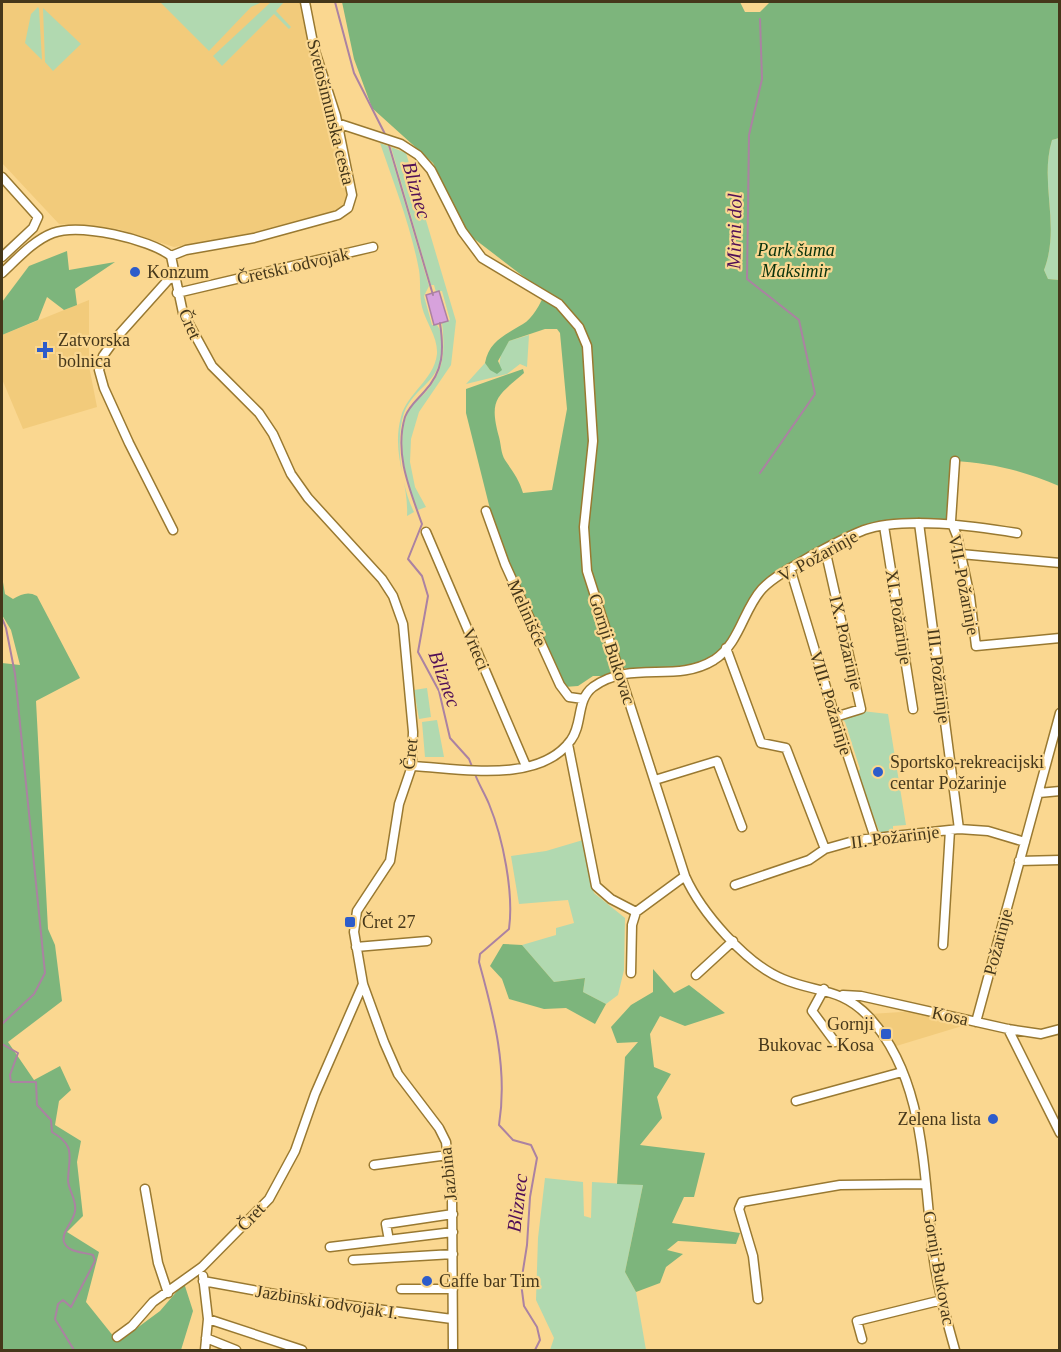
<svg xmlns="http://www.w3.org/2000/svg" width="1061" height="1352" viewBox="0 0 1061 1352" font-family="'Times New Roman',serif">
  <rect width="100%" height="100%" fill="#fad790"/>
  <path fill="#f2cb7b" d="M2 2H304L337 132 350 195 348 204 338 213 273 231 174 247 118 229 59 224 2 163Z
    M89 300V366L97 407 23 429 2 379V335Z
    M917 1011 972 1023 893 1047 870 1014Z"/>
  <path fill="#b1d9b0" d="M160 2H262L251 7 209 51Z
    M271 2H284L276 11 291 27 289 29 274 14 222 66 213 56Z
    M38 7 39 9 42 60 25 43 31 14Z
    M43 8 81 44 53 71 45 62Z
    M1059 138V280L1048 279 1044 270C1061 225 1039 184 1052 140Z
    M380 143 388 146 429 286 424 296 432 325H437C441 330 441 335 442 342 444 383 415 384 404 413 395 440 401 486 414 512L407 516C409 481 391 454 401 417 407 393 434 380 437 354 438 337 426 323 422 307 419 295 421 282 419 270 411 227 394 184 380 143Z
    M391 147 406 153 456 321 451 365 419 412 411 439 410 462 415 487 426 507 418 510C405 482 395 439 409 410 413 402 419 399 425 393 445 371 445 350 442 323L450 320 442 291 436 292 434 285H431Z
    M529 335 527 367 520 364 507 374 466 384 485 363 490 370 499 366 501 354 509 341Z
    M427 688 431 717 419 719 414 690Z
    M862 711 888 714 906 825 893 826V831L880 833 877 826 857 773 860 769 845 722 841 718Z
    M437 720 444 757H425L422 722Z
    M583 840 594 893 625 918 624 970 618 995 606 1004 583 992 585 978 554 982 522 945 556 935V928L574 923 568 900 519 904 511 856 546 851Z
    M545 1178 583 1182 584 1216 591 1218 592 1182 643 1185 625 1272 636 1292 646 1350H550L554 1338 536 1300 538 1238Z"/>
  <path fill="#7db57c" d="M342 2H740L745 12H760L770 2H1059V138L1052 140C1039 184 1061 225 1044 270L1048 279 1059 280V486C1024 471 992 463 953 461L948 521 870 526 777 574 725 645 705 662 669 670 625 668 606 676H593L578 686 564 687 499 545 466 413V389L523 369 524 373C496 397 489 400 499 437 501 444 501 454 505 460 513 472 519 479 523 493L552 490 567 409 560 333 557 329H545L509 341 498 361 502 370 497 374 490 370 485 363C489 341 505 335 523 324 532 319 541 303 545 293L464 231 433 163 372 108 354 59Z
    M67 251 69 270 115 262 75 289 77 305 64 310 47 297 38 320 2 335V302L29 266Z
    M2 576 5 594 13 599C22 594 28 591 37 596L80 678 36 701 48 929 55 945 62 1001 8 1042 34 1080 60 1066 71 1090 59 1101 55 1125 81 1141 77 1162 83 1216 67 1232 99 1252 86 1302 118 1342 160 1311 184 1283 193 1311 181 1350H2V663L20 665 11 630 2 615Z
    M503 944 522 945 554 982 585 978 583 992 606 1004 595 1024 566 1008 544 1009 509 999 502 979 490 966Z
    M653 969 674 993 689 985 725 1013 685 1026 660 1016 650 1034 654 1067 671 1074 657 1097 662 1118 640 1145 705 1153 694 1197H684L672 1223 740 1233 736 1244 678 1241 667 1250 683 1254 666 1267 660 1283 636 1292 625 1272 643 1185 617 1184 625 1057 638 1042 617 1043 611 1027 631 1005 653 992Z"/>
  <path fill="#d7a2dc" stroke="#ab82a2" stroke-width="1.5" d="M439 291 448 321 434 325 426 295Z"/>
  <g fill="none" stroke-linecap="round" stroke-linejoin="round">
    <path stroke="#ab82a2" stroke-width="2" d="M335 2 354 73 386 136
      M760 19 762 79 749 135 747 279 799 320 815 394 760 473
      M388 142 433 295
      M440 323C444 350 444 371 424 392 417 400 409 406 405 417 394 454 410 490 422 524L408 559 422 576 428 596 418 652 439 691 450 738 469 759 473 769
      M2 618 6 628 15 674 45 973 34 994 2 1024
      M475 774C479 785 485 794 489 804 503 838 514 893 509 929L480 954 479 962C494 1016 508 1069 499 1125L513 1140 531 1145 537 1158 530 1197 527 1245 521 1283 524 1306 537 1327 540 1340 535 1350
      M2 1044 18 1053 10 1075 11 1082H36L37 1105 51 1120 52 1132C76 1146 69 1155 68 1180 68 1190 77 1199 75 1211 74 1221 61 1232 64 1242 68 1253 84 1252 93 1255L95 1261 71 1307 63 1300 58 1304 55 1319 74 1350"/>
    <defs>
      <path id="minor" d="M337 123 401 144 418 155 431 170 462 231 482 258 559 304 579 327 587 346 593 441 584 527 587 571 685 876C701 912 746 964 783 979 816 993 841 987 869 1017 926 1079 923 1174 933 1253 937 1286 946 1318 955 1350
        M2 177 38 217 33 228 2 257
        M171 256 183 313 212 366 259 413 273 434 291 474 308 498 382 579 393 596 403 624 413 732 412 766 399 804 390 861 357 911 354 932 363 984 384 1042 398 1074 439 1128 446 1142 452 1196 453 1350
        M171 256 186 250 254 238 338 215 348 208 352 195 336 116 314 48 305 2
        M2 273C17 259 34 240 53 233 80 223 149 239 171 256
        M177 293 373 247
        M955 461 951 521 957 536 970 597 976 646 1060 638
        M486 511 505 564 560 685 569 697 583 699
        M919 523 959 829
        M884 526 913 709
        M173 530 129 443 104 388 99 370 103 356 116 338 168 280 175 277
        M426 532 526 766
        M825 549 861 709 835 717
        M961 554 1060 563
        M790 568 835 717 875 838
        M726 648 761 743 786 748 825 849
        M568 744 596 886 611 899 636 912
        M412 766C458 768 539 785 571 740 583 724 576 700 593 687 632 659 675 684 714 660 740 643 743 610 762 589 775 575 795 566 811 556 828 547 846 537 864 530 904 516 974 526 1017 533
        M655 780 717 761 742 827
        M1039 793 1060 791
        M1019 861 1060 860
        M735 885 809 860 825 849 857 840 959 829 988 831 1025 842
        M943 945 950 830
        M356 947 427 941
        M631 973 632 925 636 912 685 876
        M696 975 733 941
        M824 989 812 1011 835 1042
        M843 995 861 996 1008 1029 1041 1034 1060 1029
        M976 1022 1060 713
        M1008 1029 1060 1133
        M796 1101 902 1072
        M374 1165 448 1155
        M145 1189 158 1263 168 1293
        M388 1235 386 1224 453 1214
        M330 1247 453 1232
        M353 1260 453 1254
        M203 1276 208 1319 205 1350
        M203 1281 308 1300 452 1319
        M401 1289H453
        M758 1299 753 1256 739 1209 742 1202 840 1185 925 1184
        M208 1319 302 1350
        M117 1337 132 1326 153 1302 202 1267 269 1199 295 1151 315 1094 363 984
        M206 1338 236 1350
        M862 1339 857 1321 942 1300"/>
    </defs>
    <use href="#minor" stroke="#997931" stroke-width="11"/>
    <use href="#minor" stroke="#fff" stroke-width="8"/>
  </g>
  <g fill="#2d5cca" stroke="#fad790" stroke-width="2">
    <circle cx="135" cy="272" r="6"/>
    <path d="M42 341h6v6h6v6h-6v6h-6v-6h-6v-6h6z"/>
    <circle cx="878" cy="772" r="6"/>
    <rect x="344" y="916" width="12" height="12" rx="3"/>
    <rect x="880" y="1028" width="12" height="12" rx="3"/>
    <circle cx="993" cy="1119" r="6"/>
    <circle cx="427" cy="1281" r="6"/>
  </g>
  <g text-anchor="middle" stroke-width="4.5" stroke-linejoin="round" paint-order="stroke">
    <g font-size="18" fill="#45371a" stroke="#fad790">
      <text transform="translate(331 112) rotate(76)" y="6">Svetošimunska cesta</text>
      <text transform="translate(293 266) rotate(-13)" y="6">Čretski odvojak</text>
      <text transform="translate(190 324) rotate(66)" y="6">Čret</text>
      <text transform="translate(818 556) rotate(-29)" y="6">V. Požarinje</text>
      <text transform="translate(964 585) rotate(79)" y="6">VII. Požarinje</text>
      <text transform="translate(527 613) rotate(66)" y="6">Melinišće</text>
      <text transform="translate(899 617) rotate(81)" y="6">XI. Požarinje</text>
      <text transform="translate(846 643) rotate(77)" y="6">IX. Požarinje</text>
      <text transform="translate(476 649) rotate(67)" y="6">Vrteci</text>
      <text transform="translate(612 649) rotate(72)" y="6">Gornji Bukovac</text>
      <text transform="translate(939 676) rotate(83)" y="6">III. Požarinje</text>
      <text transform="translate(831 703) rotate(73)" y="6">VIII. Požarinje</text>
      <text transform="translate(410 754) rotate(-84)" y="6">Čret</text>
      <text transform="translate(895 837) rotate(-7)" y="6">II. Požarinje</text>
      <text transform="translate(998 942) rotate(-75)" y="6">Požarinje</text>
      <text transform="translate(950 1016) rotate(12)" y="6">Kosa</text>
      <text transform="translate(448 1174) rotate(-96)" y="6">Jazbina</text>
      <text transform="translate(251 1217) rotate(-46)" y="6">Čret</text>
      <text transform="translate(939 1268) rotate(80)" y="6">Gornji Bukovac</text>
      <text transform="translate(327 1302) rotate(9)" y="6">Jazbinski odvojak I.</text>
    </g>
    <g font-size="18" font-style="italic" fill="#0a320c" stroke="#fad790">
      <text x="796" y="256">Park šuma<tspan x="796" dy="21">Maksimir</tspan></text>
    </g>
    <g font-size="18" fill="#45371a" stroke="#fad790" text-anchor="start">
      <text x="147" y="278">Konzum</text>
      <text x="58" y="346">Zatvorska<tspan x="58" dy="21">bolnica</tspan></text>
      <text x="890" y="768">Sportsko-rekreacijski<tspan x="890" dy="21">centar Požarinje</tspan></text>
      <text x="362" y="928">Čret 27</text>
      <text x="874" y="1030" text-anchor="end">Gornji<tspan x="874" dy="21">Bukovac - Kosa</tspan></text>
      <text x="981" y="1125" text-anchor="end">Zelena lista</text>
      <text x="439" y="1287">Caffe bar Tim</text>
    </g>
    <g font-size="20" font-style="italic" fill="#511057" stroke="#fad790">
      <text transform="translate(417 190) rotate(74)" y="7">Bliznec</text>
      <text transform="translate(734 231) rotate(-89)" y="7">Mirni dol</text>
      <text transform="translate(445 679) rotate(70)" y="7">Bliznec</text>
      <text transform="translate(517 1203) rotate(-83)" y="7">Bliznec</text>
    </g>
  </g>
  <rect width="1061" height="1352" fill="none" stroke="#45371a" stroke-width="6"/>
</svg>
